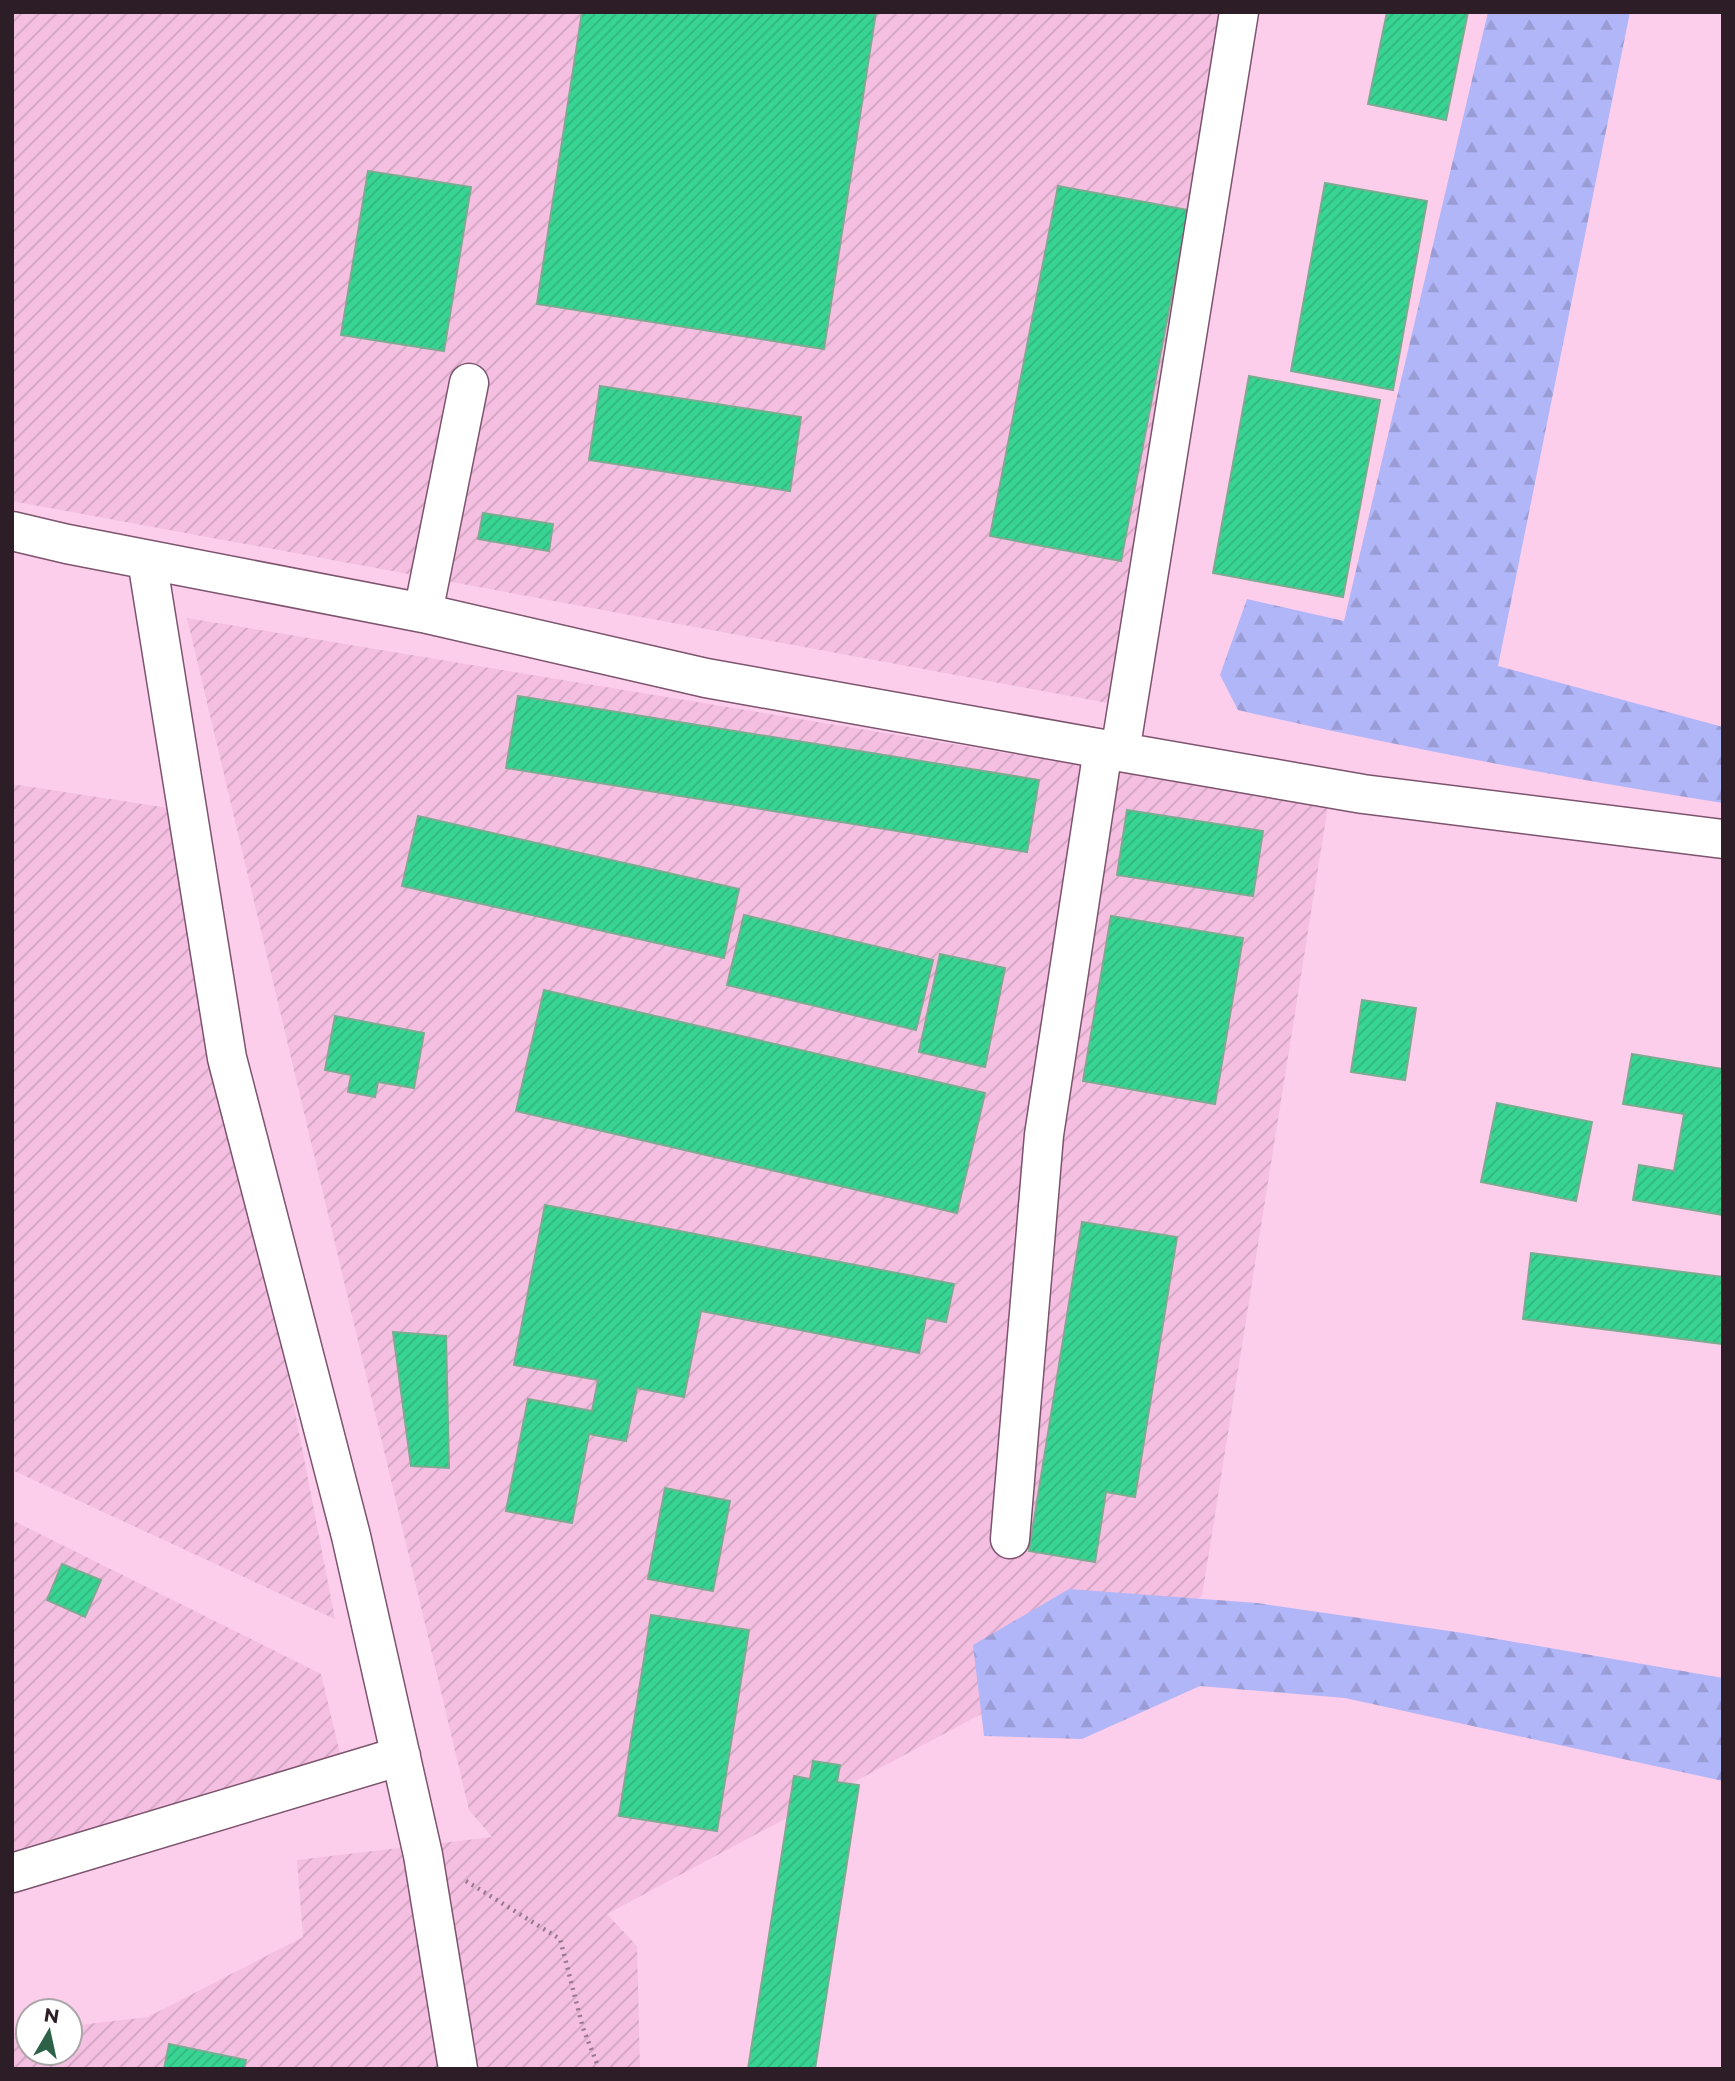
<svg xmlns="http://www.w3.org/2000/svg" width="1735" height="2081" viewBox="0 0 1735 2081" font-family="Montserrat,sans-serif">
  <defs>
    <pattern id="industrial-furrows" width="10" height="10" patternUnits="userSpaceOnUse" patternTransform="scale(1.75)"><rect width="10" height="10" fill="#f4bfe1"/><path d="M-1 1l2-2M0 10L10 0M9 11l2-2" fill="none" stroke="#d2a4c1"/></pattern>
    <pattern id="forest-firs" width="22" height="20" patternUnits="userSpaceOnUse" patternTransform="scale(1.75)"><rect width="22" height="20" fill="#b1b6f8"/><path d="M5 1l3.5 6h-7zM16 11l3.5 6h-7z" fill="#999cd5"/></pattern>
    <pattern id="building-hatch" width="6" height="6" patternUnits="userSpaceOnUse" patternTransform="scale(1.75)"><rect width="6" height="6" fill="#37d493"/><path d="M-1 1l2-2M0 6l6-6M5 7l2-2" fill="none" stroke="#31b67f"/></pattern>
  </defs>
  <rect width="100%" height="100%" fill="#fcceeb"/>
  <path fill="url(#industrial-furrows)" d="M12 12H1223L1113 704 12 501Z
    M187 618 1328 806 1202 1596 607 1914 637 1946 640 2069H12V2034L28 2032V2053H70V2026L148 2017 303 1937 297 1860 492 1837 469 1810Z
    M12 784 175 809 254 1199 335 1619 12 1470Z
    M12 1520 321 1674 341 1757 12 1851Z"/>
  <path fill="url(#forest-firs)" d="M1488 12H1630L1498 666 1723 727V803C1561 777 1398 747 1238 710L1220 675 1247 599 1344 621Z
    M1069 1589 1257 1603 1463 1633 1723 1678V1781L1345 1698 1200 1686 1082 1739 984 1736 973 1645Z"/>
  <path fill="url(#building-hatch)" stroke="#7bab91" stroke-width="2" d="M582 12H876L824 349 537 304Z
    M1387 12H1468L1446 120 1368 104Z
    M368 171 471 187 444 351 341 335Z
    M1325 183 1427 201 1393 390 1291 371Z
    M1058 186 1188 210 1121 561 990 536Z
    M1249 376 1380 400 1343 597 1213 573Z
    M600 386 801 417 790 491 589 460Z
    M483 513 553 524 549 551 478 539Z
    M518 696 1039 780 1027 852 506 768Z
    M1127 810 1263 831 1253 896 1117 875Z
    M418 816 739 889 724 958 402 886Z
    M744 915 933 960 916 1030 727 985Z
    M1111 916 1243 938 1215 1104 1083 1081Z
    M940 954 1005 968 985 1067 919 1052Z
    M544 990 985 1093 957 1213 516 1111Z
    M1362 1000 1416 1008 1405 1080 1351 1072Z
    M335 1016 424 1033 414 1088 378 1082 375 1097 348 1092 351 1075 325 1070Z
    M1632 1054 1723 1069V1215L1633 1200 1639 1165 1674 1171 1684 1114 1623 1104Z
    M1497 1103 1592 1122 1576 1201 1481 1182Z
    M545 1205 954 1284 946 1322 926 1318 919 1353 701 1311 684 1397 637 1388 626 1441 589 1434 572 1523 506 1511 528 1399 592 1411 598 1380 514 1365Z
    M1082 1222 1177 1237 1135 1497 1106 1492 1095 1562 1029 1551Z
    M1531 1253 1723 1277V1344L1523 1319Z
    M393 1332 446 1336 449 1468 411 1466Z
    M665 1488 730 1501 713 1591 648 1579Z
    M62 1564 101 1580 85 1617 47 1600Z
    M651 1615 749 1630 717 1831 619 1816Z
    M813 1761 840 1765 837 1782 859 1785 815 2069H748L794 1776 810 1779Z
    M169 2044 246 2060 244 2069H164Z"/>
  <g fill="none" stroke-linecap="round" stroke-linejoin="round">
    <defs>
      <path id="minor" d="M12 531 67 544 423 613 706 678 1103 749 1363 794 1723 839
        M147 560 227 1058 351 1536 423 1855 458 2069
        M423 613 469 383
        M1120 752 1239 12
        M1010 1539 1044 1135 1103 749
        M12 1873 401 1756"/>
    </defs>
    <use href="#minor" stroke="#7c546e" stroke-width="41"/>
    <path stroke="#97788c" stroke-width="4.5" stroke-dasharray="2 5" stroke-linecap="butt" d="M466 1881 560 1939 583 2028 599 2069"/>
    <use href="#minor" stroke="#fff" stroke-width="38"/>
  </g>
  <rect width="1735" height="2081" fill="none" stroke="#2d1d27" stroke-width="28"/>
  <g transform="translate(49 2032) rotate(9)"><circle r="33" fill="#ffffff" stroke="#aba5a9" stroke-width="2"/>
  <path d="M0-5L12 26L0 18L-12 26Z" fill="#2d6248"/>
  <text y="-10" font-size="19" font-weight="bold" text-anchor="middle" fill="#2d1d27">N</text>
  </g>
</svg>
